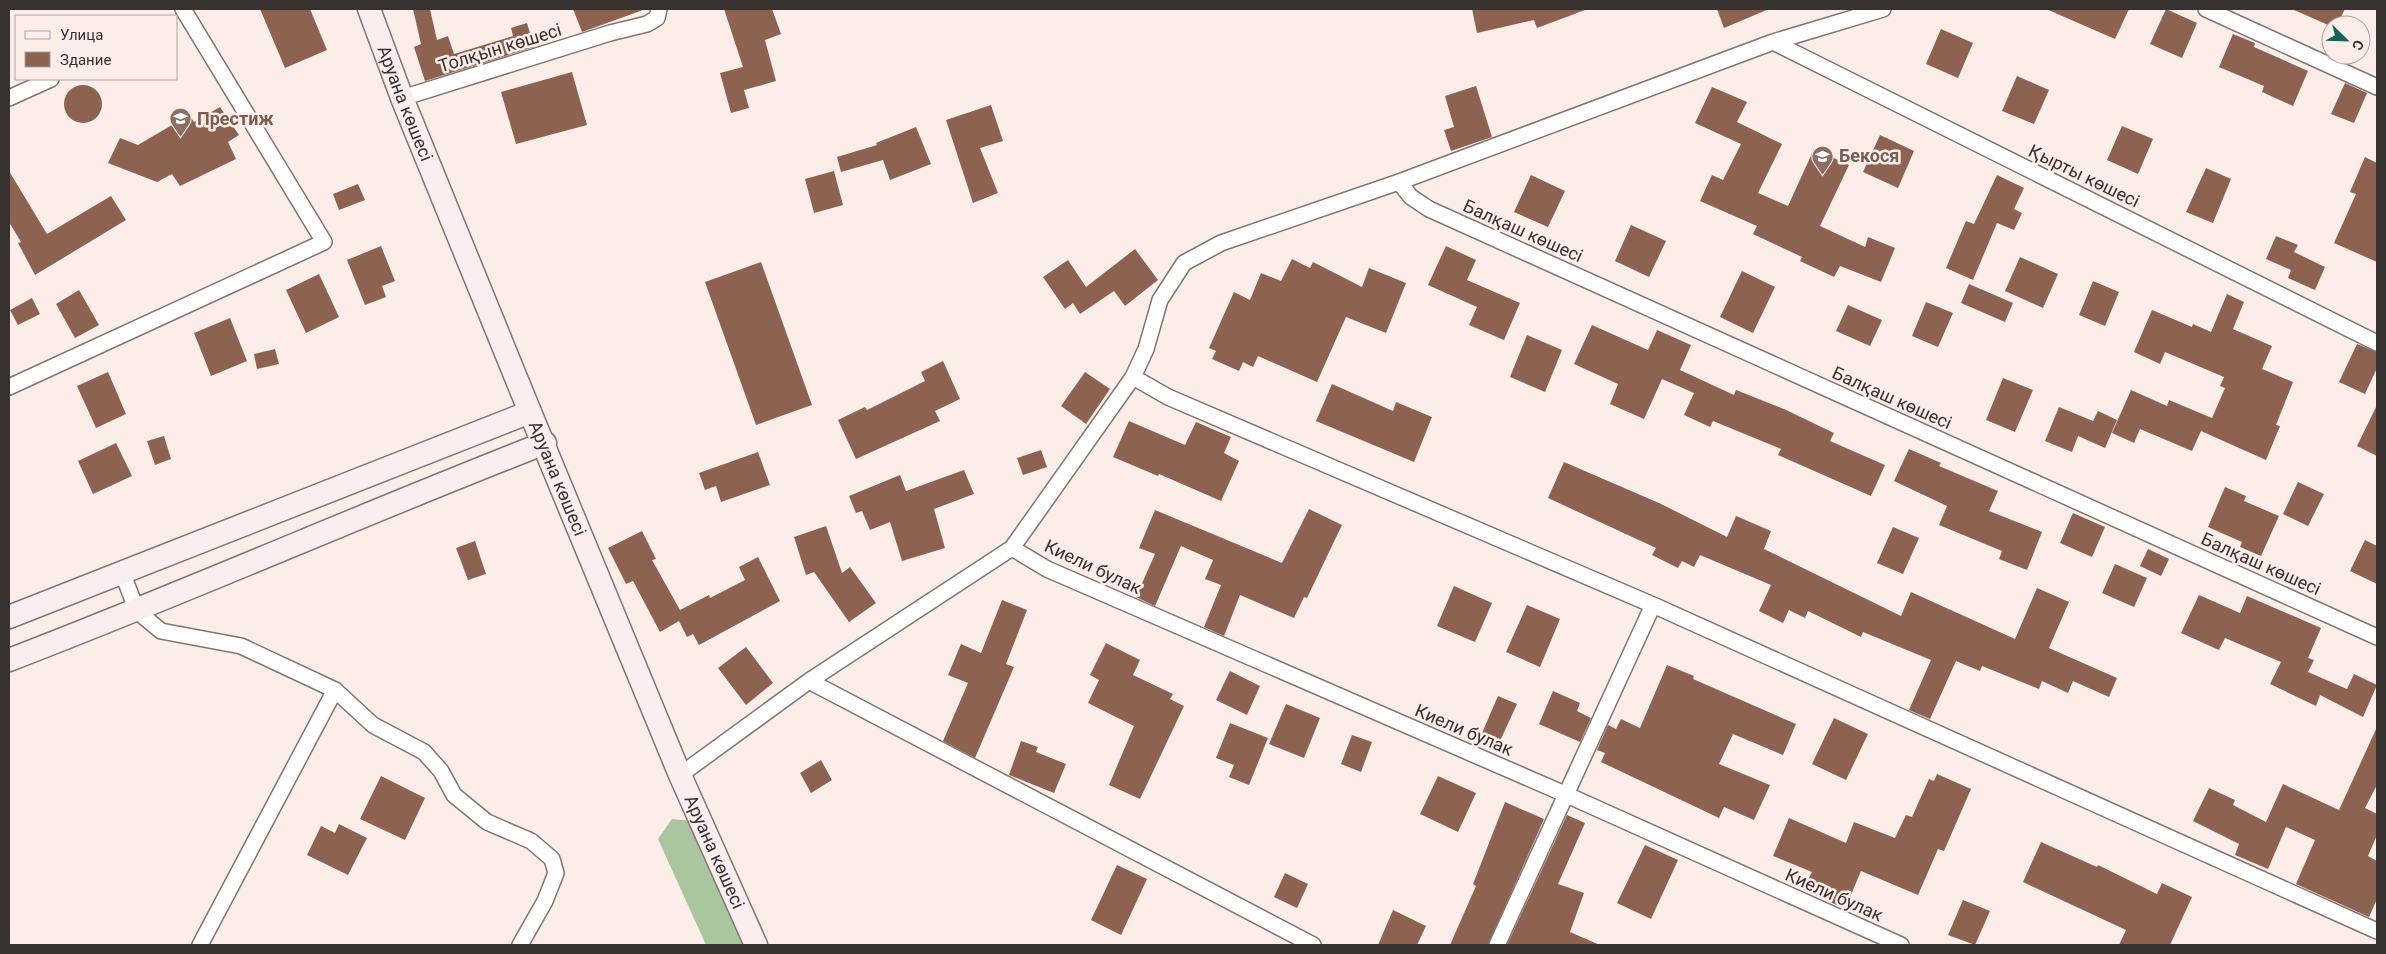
<svg xmlns="http://www.w3.org/2000/svg" width="2386" height="954" viewBox="0 0 2386 954" font-family="Roboto,sans-serif">
  <rect width="100%" height="100%" fill="#fcede8"/>
  <path fill="#aac69f" d="M672 819 693 821 747 945H706L658 839Z"/>
  <path fill="#8d6251" d="M260 9H310L327 50 285 68Z
    M413 9H430L437 40 448 36 454 54 513 36 511 28 527 23 534 47 425 81 414 47 421 44Z
    M573 9H643V10L582 32Z
    M724 9H772L781 34 765 40 776 81 744 90 749 108 731 113 720 73 743 67Z
    M1472 9H1585V10L1537 28 1534 20 1477 33Z
    M1717 9H1769L1724 28Z
    M2046 9H2129L2115 39Z
    M2166 9 2197 23 2182 58 2150 44Z
    M2292 9H2345L2337 25H2328Z
    M1941 29 1973 43 1958 78 1926 64Z
    M2233 34 2255 43 2254 47 2308 71 2293 106 2262 92 2264 86 2219 67Z
    M572 72 587 125 516 144 501 92Z
    M2017 76 2049 90 2034 124 2002 111Z
    M2345 83 2367 93 2354 123 2331 114Z
    M64 104a19 19 0 1 1 38 0a19 19 0 1 1-38 0Z
    M1476 86 1492 137 1451 151 1444 130 1454 127 1445 96Z
    M1712 87 1747 102 1737 122 1782 144 1758 193 1788 206 1814 149 1849 165 1820 226 1865 247 1868 237 1895 248 1881 282 1840 266 1834 277 1800 261 1802 257 1753 234 1757 226 1700 201 1712 175 1723 180 1741 144 1695 123Z
    M991 105 1003 141 980 148 998 193 973 203 946 120Z
    M220 107 239 135 228 142 236 159 180 186 172 174 157 182 108 163 120 138 138 145 189 115 194 122Z
    M2122 126 2153 139 2138 174 2107 160Z
    M916 127 931 164 890 180 883 160 841 172 837 157 877 145 876 143Z
    M1880 135 1914 151 1898 188 1863 172Z
    M2365 157 2377 163V262L2334 243 2356 194 2350 192Z
    M2206 168 2231 179 2213 223 2186 212Z
    M9 171 47 234 111 196 126 220 35 275 18 243 21 242 9 222Z
    M834 171 843 205 814 213 805 179Z
    M1531 175 1565 191 1548 227 1514 212Z
    M1997 175 2024 188 2014 209 2022 213 2014 230 1997 223 1973 280 1946 268 1966 221 1974 224Z
    M358 184 365 200 339 210 333 194Z
    M1631 225 1666 241 1649 277 1615 261Z
    M2276 236 2298 245 2294 252 2325 267 2315 290 2288 278 2291 270 2266 259Z
    M381 246 395 281 382 286 386 297 365 305 347 260Z
    M1446 246 1476 260 1467 280 1520 303 1504 340 1469 325 1477 307 1428 285Z
    M1135 249 1158 280 1125 306 1114 291 1080 314 1073 303 1065 309 1043 277 1068 260 1086 287Z
    M2020 257 2058 274 2043 308 2005 291Z
    M1292 259 1310 268 1313 262 1362 287 1369 268 1406 283 1386 333 1346 317 1317 382 1258 356 1253 367 1243 362 1239 371 1212 359 1216 351 1209 348 1234 292 1250 300 1261 273 1281 281Z
    M761 262 812 405 756 425 705 282Z
    M1742 271 1775 287 1753 333 1720 317Z
    M319 274 339 317 306 333 286 290Z
    M2093 281 2119 292 2105 326 2079 315Z
    M1969 284 2013 303 2005 322 1961 303Z
    M79 290 99 325 75 338 56 304Z
    M2227 294 2244 302 2233 329 2272 346 2262 369 2293 382 2276 425 2280 426 2266 460 2201 431 2192 451 2140 429 2134 443 2112 433 2131 390 2167 406 2169 400 2212 418 2225 388 2220 386 2224 377 2165 352 2160 364 2134 352 2152 310 2192 327 2193 324 2211 332Z
    M32 298 40 314 18 325 10 310Z
    M1926 302 1953 313 1938 347 1912 336Z
    M1848 305 1882 320 1870 346 1836 331Z
    M230 318 247 361 211 376 194 333Z
    M1592 325 1648 350 1657 330 1691 345 1680 370 1734 395 1736 390 1784 409 1834 433 1830 441 1885 465 1871 496 1778 455 1781 449 1713 421 1710 427 1684 415 1694 393 1662 379 1644 419 1610 404 1618 384 1574 364Z
    M1527 335 1562 350 1545 392 1510 377Z
    M2357 344 2377 352V368L2365 394 2339 382Z
    M275 349 279 364 257 369 254 354Z
    M943 361 960 399 935 411 940 421 856 459 838 420 865 407 867 410 925 381 921 372Z
    M108 372 126 414 96 428 77 386Z
    M1085 372 1110 389 1086 424 1061 406Z
    M2003 378 2033 390 2015 432 1986 420Z
    M1332 384 1393 411 1396 402 1432 417 1414 462 1316 421Z
    M2377 405V456L2357 446Z
    M2059 407 2093 421 2098 411 2117 420 2105 448 2078 436 2072 452 2045 441Z
    M1129 421 1185 445 1196 422 1231 437 1224 453 1239 461 1221 501 1159 474 1158 476 1113 457Z
    M164 436 171 459 155 465 147 441Z
    M116 443 132 476 93 494 78 461Z
    M1909 449 1941 463 1939 466 1998 491 1989 511 2042 532 2027 570 1999 559 2002 551 1939 525 1947 506 1894 481Z
    M1041 450 1047 467 1023 475 1017 458Z
    M758 452 770 485 721 502 716 486 705 490 699 473Z
    M1564 462 1659 503 1727 537 1736 516 1771 531 1764 549 1901 616 1911 592 2015 639 2037 588 2069 602 2049 648 2117 678 2109 697 2073 681 2068 693 2042 681 2039 689 1982 666 1980 671 1956 661 1930 719 1909 710 1931 660 1863 632 1861 637 1808 611 1805 618 1789 610 1783 623 1759 611 1771 585 1700 555 1694 567 1682 561 1678 568 1652 555 1656 548 1548 498Z
    M964 470 974 494 934 509 945 548 902 561 890 522 870 530 862 511 856 513 849 496 900 475 906 491Z
    M2298 482 2324 494 2308 526 2283 514Z
    M2225 487 2246 496 2244 501 2279 516 2261 556 2240 547 2242 542 2208 527Z
    M1309 509 1342 525 1307 598 1304 597 1294 618 1240 595 1224 636 1204 627 1221 585 1205 579 1213 560 1181 546 1155 606 1136 597 1155 554 1139 548 1155 510 1282 563Z
    M2073 513 2105 527 2092 557 2060 543Z
    M826 526 842 573 850 567 876 603 849 622 814 572 806 575 794 537Z
    M1893 527 1919 538 1903 574 1877 563Z
    M642 531 656 559 652 560 680 610 709 595 710 598 745 580 739 567 758 557 780 601 699 645 693 634 687 637 679 621 660 632 633 581 626 584 608 548Z
    M2365 540 2377 546V584L2350 571Z
    M475 541 486 574 468 580 456 548Z
    M2148 549 2169 559 2161 576 2140 566Z
    M2115 564 2147 578 2134 607 2102 593Z
    M1454 586 1492 603 1475 642 1437 626Z
    M2199 595 2240 613 2247 596 2321 628 2308 658 2314 660 2308 672 2347 689 2354 674 2377 685 2363 717 2320 695 2316 706 2270 684 2281 662 2225 638 2219 650 2181 633Z
    M1002 600 1027 610 1006 664 1014 667 975 758 943 741 968 683 948 675 961 644 981 653Z
    M1527 605 1560 619 1540 667 1506 652Z
    M1106 643 1140 660 1133 675 1173 694 1170 699 1184 706 1140 799 1109 785 1134 726 1088 703 1099 680 1090 675Z
    M746 647 773 683 746 705 718 668Z
    M1667 665 1694 676 1693 679 1796 724 1783 755 1733 734 1719 764 1770 785 1754 820 1724 807 1719 818 1601 762 1605 753 1597 750 1608 725 1616 729 1621 719 1640 728Z
    M1230 671 1260 686 1247 715 1216 700Z
    M1553 691 1580 703 1577 711 1591 718 1580 742 1539 724Z
    M1498 696 1517 704 1500 741 1482 733Z
    M1286 704 1320 718 1304 758 1269 744Z
    M1834 718 1868 734 1846 780 1812 764Z
    M1230 723 1268 738 1249 785 1229 777 1234 765 1216 758Z
    M2377 727V785L2365 808 2377 814V835L2368 856 2377 861V899L2369 917 2296 884 2315 840 2286 827 2268 869 2235 855 2239 844 2193 821 2209 788 2235 800 2233 805 2266 822 2283 784 2339 810Z
    M1352 735 1372 742 1361 772 1341 764Z
    M1021 741 1038 747 1036 752 1066 764 1054 793 1009 775Z
    M821 760 832 780 811 793 800 773Z
    M1937 774 1971 789 1944 851 1938 849 1918 895 1861 871 1845 909 1803 889 1812 872 1773 856 1789 818 1846 843 1854 822 1895 838 1906 815 1912 817 1929 779 1934 781Z
    M381 776 425 798 405 840 360 819Z
    M1438 776 1476 793 1458 832 1420 814Z
    M1505 802 1544 819 1488 945H1450L1476 886 1473 884Z
    M1567 815 1585 823 1558 884 1584 893 1570 932 1600 945H1507Z
    M339 824 367 838 348 875 307 855 321 826 335 833Z
    M2041 842 2097 867 2098 865 2157 894 2162 883 2192 897 2170 945H2119L2126 930 2023 882Z
    M1645 845 1678 860 1651 919 1617 903Z
    M1117 865 1147 879 1121 935 1091 920Z
    M1285 873 1308 884 1297 908 1274 897Z
    M1963 900 1990 911 1975 945 1948 935Z
    M1393 910 1426 926 1417 945H1378Z"/>
  <g fill="none" stroke-linecap="round" stroke-linejoin="round">
    <defs>
      <path id="street" d="M2206 9 2377 87
        M1773 42 2377 343
        M9 98 51 79
        M402 98 610 33 647 24 657 18 659 9
        M1399 182 1411 197 1429 209 2377 637
        M1133 377 1146 349 1160 300 1184 263 1221 243 1399 182 1773 42 1883 9
        M9 387 324 242 183 9
        M1012 548 1047 569 1567 795 1901 945
        M122 572 137 611 161 631 241 646 335 690 373 725 424 752 441 771 454 795 487 822 531 841 552 859 556 873 545 901 520 945
        M809 681 1313 945
        M680 775 809 681 1012 548 1133 377 1168 397 1653 605 2377 931
        M200 945 335 690
        M1497 945 1653 605"/>
      <g id="secondary">
        <path id="s1" d="M369 9 402 98 530 412 680 775 756 945"/>
        <path d="M9 617 530 412"/>
        <path d="M9 660C189 591 365 513 545 443"/>
      </g>
    </defs>
    <use href="#street" stroke="#817570" stroke-width="18"/>
    <use href="#secondary" stroke="#817570" stroke-width="25"/>
    <use href="#street" stroke="#fff" stroke-width="15"/>
    <use href="#secondary" stroke="#fbeef0" stroke-width="22"/>
  </g>
  <defs>
    <symbol id="school-pin" viewBox="-11 -11 22 30"><path d="M0 17L-7.5 6A9.5 9.5 0 1 1 7.5 6Z" fill="#8d6e63" stroke="#fcede8"/><path d="M0-5L7-2L0 1L-7-2ZM-4 1L0 2.5L4 1V4Q0 6-4 4Z" fill="#fff"/></symbol>
  </defs>
  <g fill-rule="evenodd">
    <use href="#school-pin" x="168" y="106" width="25" height="34"/>
    <use href="#school-pin" x="1810" y="144" width="25" height="34"/>
  </g>
  <g text-anchor="middle" stroke-width="5" stroke-linejoin="round" paint-order="stroke">
    <g font-size="18" fill="#37312f" stroke="#fcede8">
      <text transform="translate(500 48) rotate(-17)" y="6">Толқын көшесі</text>
      <text dy="6" stroke="none"><textPath href="#s1" startOffset="101">Аруана көшесі</textPath></text>
      <text transform="translate(2084 176) rotate(26)" y="6">Қырты көшесі</text>
      <text transform="translate(1523 231) rotate(24)" y="6">Балқаш көшесі</text>
      <text transform="translate(1892 398) rotate(24)" y="6">Балқаш көшесі</text>
      <text dy="6" stroke="none"><textPath href="#s1" startOffset="506">Аруана көшесі</textPath></text>
      <text transform="translate(2261 564) rotate(24)" y="6">Балқаш көшесі</text>
      <text transform="translate(1093 567) rotate(25)" y="6">Киели булак</text>
      <text transform="translate(1464 730) rotate(23)" y="6">Киели булак</text>
      <text dy="6" stroke="none"><textPath href="#s1" startOffset="911">Аруана көшесі</textPath></text>
      <text transform="translate(1834 895) rotate(24)" y="6">Киели булак</text>
    </g>
    <g font-size="18" font-weight="bold" fill="#785e54" stroke="#fcede8" text-anchor="start">
      <text x="197" y="125">Престиж</text>
      <text x="1839" y="162">Бекося</text>
    </g>
  </g>
  <rect width="2386" height="954" fill="none" stroke="#37312f" stroke-width="20"/>
  <rect x="15" y="15" width="162" height="65" fill="#fcede8" stroke="#ada29e"/>
  <rect x="25" y="31" width="25" height="8" fill="#fbeef0" stroke="#ada29e"/>
  <text x="60" y="40" font-size="15" fill="#37312f">Улица</text>
  <rect x="25" y="52" width="25" height="15" fill="#8d6251" stroke="#ada29e"/>
  <text x="60" y="65" font-size="15" fill="#37312f">Здание</text>
  <g transform="translate(2346 40) rotate(113)"><circle r="24" fill="#fcede8" stroke="#ada29e"/>
  <path d="M0-4L9 19L0 12L-9 19Z" fill="#196358"/>
  <text y="-8" font-size="14" font-weight="bold" text-anchor="middle" fill="#37312f">С</text>
  </g>
</svg>
